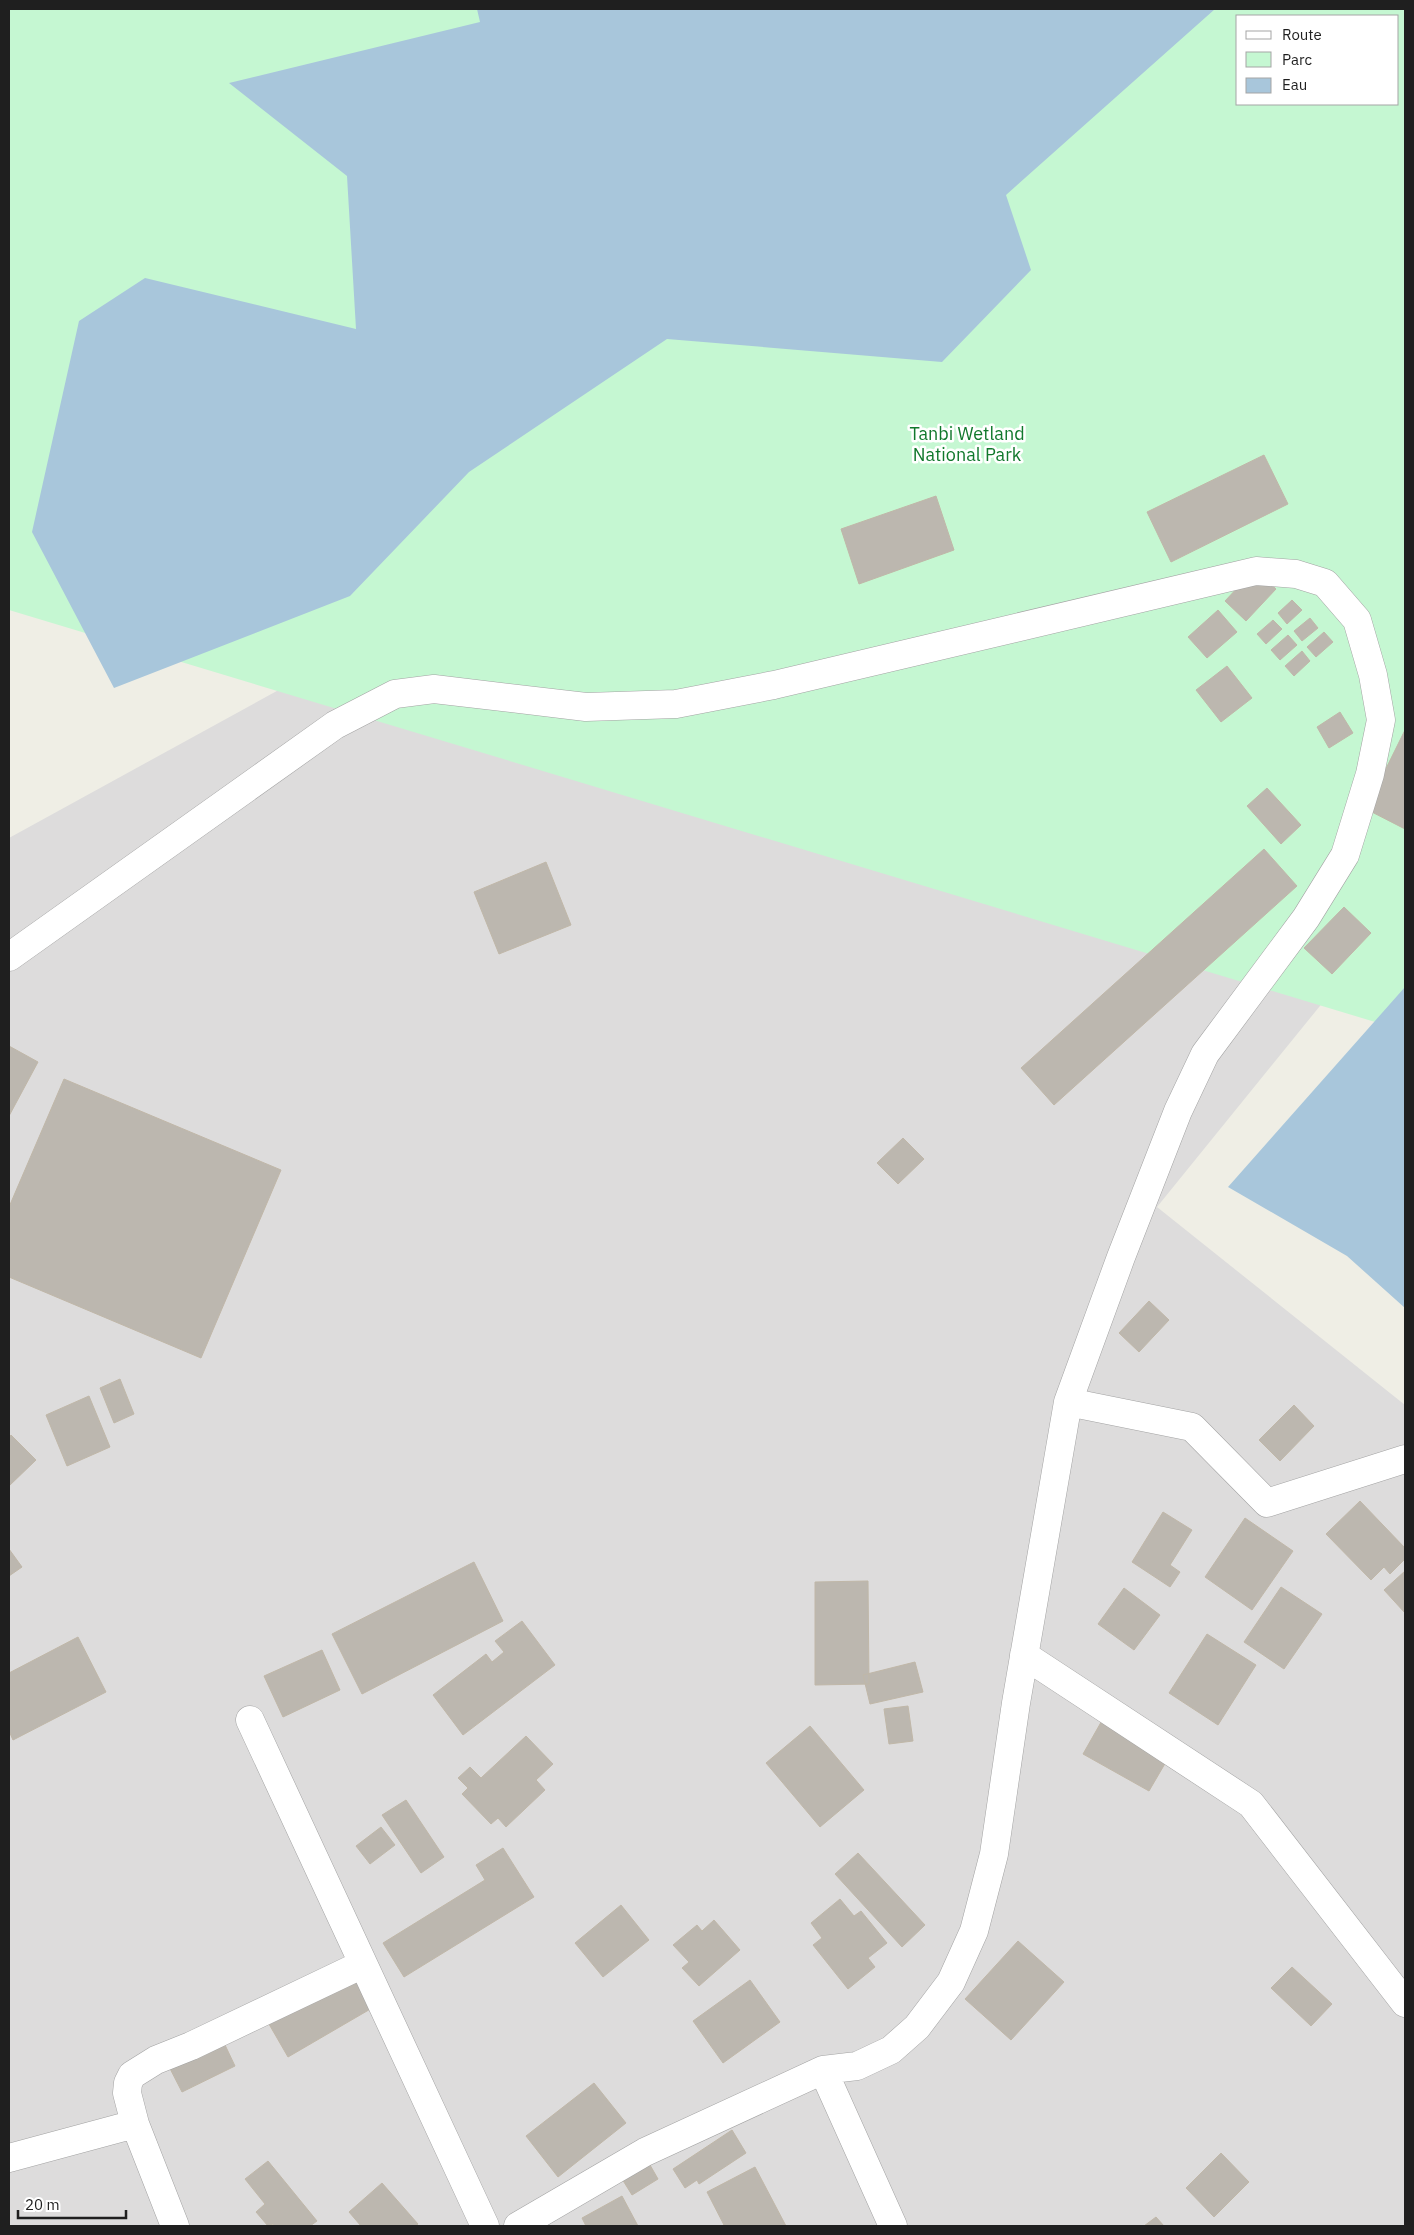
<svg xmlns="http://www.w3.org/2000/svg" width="1414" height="2235" viewBox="0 0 1414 2235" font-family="'IBM Plex Sans',sans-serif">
  <rect width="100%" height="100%" fill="#efeee5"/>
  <path fill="#dddcdc" d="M1405 355V901L1157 1207 1405 1405V2226H9V838L459 591Z"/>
  <path fill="#c5f7d2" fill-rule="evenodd" d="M9 9H1405V1031L9 610ZM1238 16H1398V104H1238Z"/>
  <path fill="#a8c6db" d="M477 9H1215L1006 195 1031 270 942 362 667 339 469 472 350 596 114 688 32 532 79 321 145 278 356 329 347 176 229 83 480 22Z
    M1405 987V1308L1347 1256 1228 1187Z"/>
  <path fill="#bcb7af" stroke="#c0b7a8" d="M1264 455 1288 504 1171 562 1147 512Z
    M936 496 954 550 859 584 841 529Z
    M1255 569 1276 589 1246 621 1225 601Z
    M1292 600 1302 610 1287 624 1278 613Z
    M1218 610 1237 632 1207 658 1188 637Z
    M1310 618 1318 628 1302 641 1294 631Z
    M1273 620 1282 629 1266 644 1257 634Z
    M1324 632 1333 642 1316 657 1307 647Z
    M1288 635 1297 645 1280 660 1271 650Z
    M1302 651 1310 661 1294 676 1285 666Z
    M1227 666 1252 698 1221 722 1196 690Z
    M1340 712 1353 733 1329 748 1317 727Z
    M1405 730V829L1366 809Z
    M1267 788 1301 825 1281 844 1247 806Z
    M1264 849 1297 886 1054 1105 1021 1068Z
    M546 862 571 925 499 954 474 892Z
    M1344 907 1371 933 1332 974 1304 948Z
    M9 1046 38 1062 9 1116Z
    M64 1079 281 1170 201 1358 9 1277V1207Z
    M903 1138 924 1159 898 1184 877 1163Z
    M1149 1301 1169 1320 1139 1352 1119 1333Z
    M120 1379 134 1414 114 1423 100 1388Z
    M89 1396 110 1447 67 1466 46 1415Z
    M1294 1405 1314 1426 1280 1461 1259 1440Z
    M11 1435 36 1460 9 1486V1438Z
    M1360 1501 1405 1548V1559L1390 1574 1384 1567 1371 1580 1326 1534Z
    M1163 1512 1192 1530 1170 1565 1180 1572 1170 1587 1132 1562Z
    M1245 1518 1293 1551 1252 1610 1205 1577Z
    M9 1549 22 1567 9 1576Z
    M474 1562 503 1621 362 1694 332 1634Z
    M1405 1571V1613L1384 1590Z
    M868 1581 869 1684 815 1685V1582Z
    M1281 1587 1322 1614 1284 1669 1244 1642Z
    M1124 1588 1160 1615 1134 1650 1098 1624Z
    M522 1621 555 1665 463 1735 433 1695 486 1654 492 1662 504 1652 495 1641Z
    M1207 1634 1256 1665 1218 1725 1169 1693Z
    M78 1637 106 1692 13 1740 9 1731V1673Z
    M322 1650 340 1690 283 1717 264 1676Z
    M915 1662 923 1692 870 1704 863 1675Z
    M908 1706 913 1741 889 1744 884 1709Z
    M1104 1717 1170 1755 1149 1791 1083 1754Z
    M810 1726 864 1790 820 1827 766 1763Z
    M526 1736 553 1764 536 1780 545 1790 506 1827 498 1818 491 1824 462 1794 468 1788 458 1778 470 1767 481 1778Z
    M406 1800 444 1857 421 1873 382 1815Z
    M381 1827 395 1845 370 1864 356 1846Z
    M503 1848 534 1897 404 1977 383 1943 485 1880 476 1865Z
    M858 1853 925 1925 902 1947 835 1874Z
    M840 1899 854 1916 861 1911 887 1943 868 1958 875 1967 848 1989 813 1945 822 1938 811 1923Z
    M621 1905 649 1940 603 1977 575 1943Z
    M714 1920 740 1950 699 1986 682 1968 689 1962 673 1945 697 1925 702 1931Z
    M1018 1941 1064 1982 1011 2040 965 1999Z
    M355 1963 379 2004 288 2057 258 2005Z
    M1292 1967 1332 2004 1311 2026 1271 1988Z
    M750 1980 780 2022 723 2063 693 2021Z
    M216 2026 235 2066 182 2092 162 2053Z
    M594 2083 626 2123 558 2177 526 2136Z
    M732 2130 746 2153 699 2184 697 2180 685 2188 673 2169Z
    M1221 2153 1249 2182 1214 2217 1186 2188Z
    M646 2158 658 2179 632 2195 619 2174Z
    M268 2161 317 2221 310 2226H274L273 2224 268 2226 256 2212 265 2204 245 2179Z
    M755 2167 786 2226H721L724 2225 707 2192Z
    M382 2183 418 2224 415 2226H361L349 2212Z
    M622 2196 638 2226H586L582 2218Z
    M1156 2217 1164 2226H1144Z"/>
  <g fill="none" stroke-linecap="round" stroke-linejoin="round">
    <defs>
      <path id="minor" d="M9 957 335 725 395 694 434 689 586 707 676 704 774 685 1256 571 1296 574 1325 583 1357 620 1373 675 1381 720 1370 774 1345 855 1306 918 1205 1054 1178 1111 1121 1257 1068 1402 1016 1703 994 1854 974 1931 951 1982 917 2027 891 2050 857 2066 823 2070 645 2152 518 2226
        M1068 1402 1192 1427 1267 1503 1405 1459
        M1024 1655 1251 1804 1405 2003
        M250 1720 485 2226
        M823 2070 893 2226
        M9 2158 135 2124
        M175 2226 135 2124 127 2093 128 2083 132 2075 156 2060 191 2046 363 1964"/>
    </defs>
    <use href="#minor" stroke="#a3a3a3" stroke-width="29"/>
    <use href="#minor" stroke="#fff" stroke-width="28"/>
  </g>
  <g text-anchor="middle" stroke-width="5" stroke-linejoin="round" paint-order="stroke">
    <g font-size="18" fill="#11782c" stroke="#fff">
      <text x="967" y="440">Tanbi Wetland<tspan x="967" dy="21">National Park</tspan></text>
    </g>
  </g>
  <rect width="1414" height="2235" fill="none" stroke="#1f1f1f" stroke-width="20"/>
  <rect x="1236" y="15" width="162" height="90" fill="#ffffff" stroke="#a5a5a5"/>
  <rect x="1246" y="31" width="25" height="8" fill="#ffffff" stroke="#a5a5a5"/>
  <text x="1282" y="40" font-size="15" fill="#1f1f1f">Route</text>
  <rect x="1246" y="52" width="25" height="15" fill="#c5f7d2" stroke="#a5a5a5"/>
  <text x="1282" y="65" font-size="15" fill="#1f1f1f">Parc</text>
  <rect x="1246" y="78" width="25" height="15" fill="#a8c6db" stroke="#a5a5a5"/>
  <text x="1282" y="90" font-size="15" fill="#1f1f1f">Eau</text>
  <path d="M18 2210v8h108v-8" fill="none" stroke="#1f1f1f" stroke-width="2.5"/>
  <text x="25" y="2210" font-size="15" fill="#1f1f1f" stroke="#ffffff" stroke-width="4" paint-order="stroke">20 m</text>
</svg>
